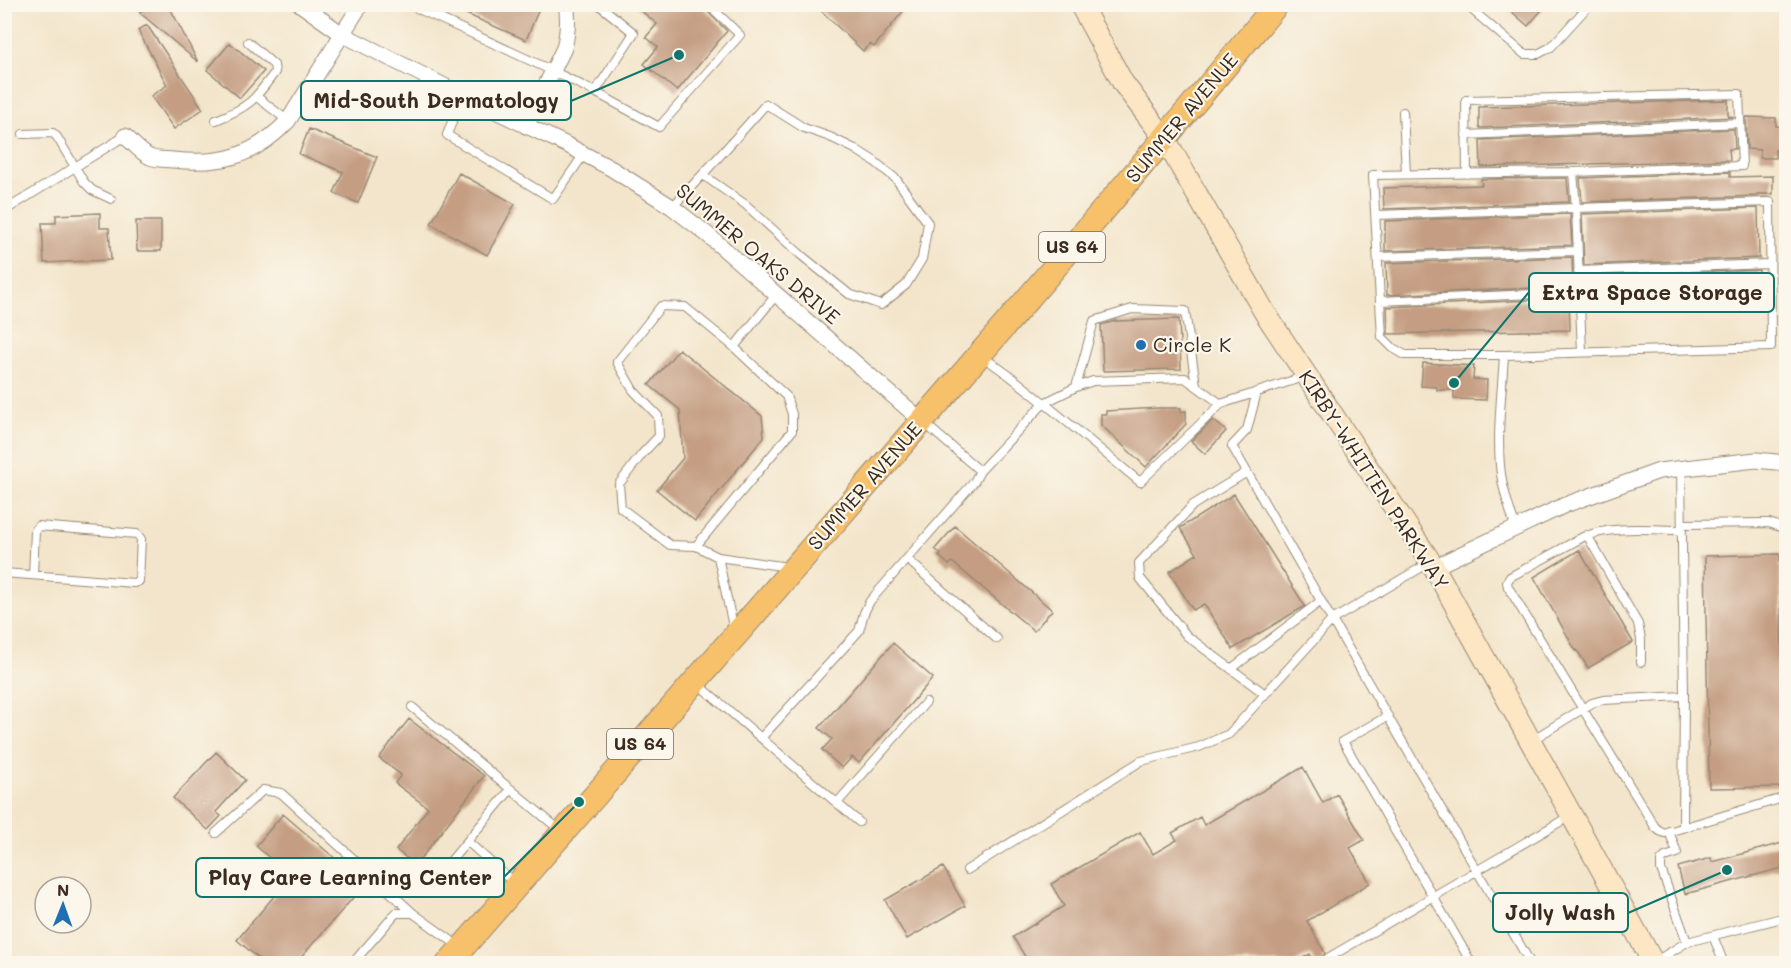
<svg xmlns="http://www.w3.org/2000/svg" width="1791" height="968" viewBox="0 0 1791 968" font-family="Mali,sans-serif">
  <rect width="100%" height="100%" fill="#fbf7ec"/>
  <filter id="ink" filterUnits="userSpaceOnUse"><feTurbulence type="fractalNoise" baseFrequency=".0167" numOctaves="2"/><feDisplacementMap in="SourceGraphic" scale="12" xChannelSelector="R" yChannelSelector="G"/><feConvolveMatrix kernelMatrix="1 2 1 2 8 2 1 2 1" color-interpolation-filters="sRGB"/></filter>
  <filter id="wash" filterUnits="userSpaceOnUse"><feTurbulence type="fractalNoise" baseFrequency=".008" numOctaves="4" result="noise"/><feDisplacementMap in="SourceGraphic" scale="24" xChannelSelector="R" yChannelSelector="G"/><feGaussianBlur stdDeviation="1.35" result="paint"/><feColorMatrix in="noise" values="0 0 0 0 0 0 0 0 0 0 0 0 0 0 0 0 0 1.4 0 .05"/><feComposite in="paint" operator="in"/></filter>
  <g filter="url(#wash)">
    <rect width="100%" height="100%" fill="#f3e5cb"/>
    <g id="blocks">
      <path fill="#c49d82" d="M155 4H168L198 62 139 12Z
        M443 4H541L526 40Z
        M633 4H700L727 31 677 91 644 64 658 47 646 37 657 24Z
        M814 4H909L874 47 870 44 863 51Z
        M1503 4H1547L1528 26Z
        M147 25 203 109 174 129 151 96 167 85 138 30Z
        M230 43 264 71 240 98 207 70Z
        M1728 100V116L1734 117 1480 128 1479 125V107Z
        M1746 117 1776 118V126L1784 127 1783 150H1775V158H1760V150L1747 149Z
        M309 129 377 157 358 203 334 193 343 172 299 154Z
        M1734 129 1735 149H1729L1730 160 1481 167 1480 140Z
        M1730 172V177L1773 176V194H1757V196L1582 202 1580 178Z
        M459 173 515 204 487 255 431 224Z
        M1567 178 1569 202 1384 209 1383 188 1482 185 1481 179Z
        M1758 208 1759 258 1584 265 1582 214Z
        M100 213V228H109L111 260 44 263 42 223H56V215Z
        M1570 214 1572 245 1385 251V221Z
        M136 221H161V251H137Z
        M1572 257 1573 286 1387 295 1386 263Z
        M1759 270 1760 294 1586 298 1585 277Z
        M1574 298 1569 299 1570 330 1388 334 1387 307Z
        M1179 319 1181 369 1103 371 1101 325 1115 321Z
        M679 349 762 416 764 437 695 521 657 490 683 458 680 410 649 385Z
        M1423 363 1474 366 1473 379 1487 380 1486 400 1454 399V390H1437V387L1421 386Z
        M1159 408H1181V412L1186 411V424L1146 467 1101 425V414H1106V411Z
        M1213 420 1226 431 1205 454 1191 441Z
        M1234 494 1305 606 1233 649 1204 604 1193 610 1169 572 1197 554 1180 528Z
        M955 526 1052 610 1034 631 952 562 949 565 939 556 941 554 935 549Z
        M1579 550 1633 642 1588 668 1577 650 1576 651 1534 577Z
        M1780 554 1785 787 1709 788 1705 556Z
        M893 643 933 678 859 763 852 757 842 768 822 750 832 739 819 728Z
        M409 719 484 776 416 865 396 850 428 808 395 783 401 775 379 758Z
        M216 752 245 780 216 812 221 816 208 830 173 798Z
        M1303 767 1323 803 1337 794 1364 840 1350 848 1370 883 1307 921 1325 953 1322 959 1326 963H1315L1310 954 1294 963H1029L1013 937 1064 906 1051 884 1140 832 1153 854 1177 840 1172 833 1200 817 1204 825Z
        M283 814 365 884 296 963H264L237 940 291 876 256 846Z
        M1786 842V867L1685 894 1678 867 1711 858 1712 862Z
        M943 867 965 906 907 939 885 900Z"/>
    </g>
  </g>
  <g filter="url(#ink)">
    <use href="#blocks" fill-opacity="0" stroke="#978874" stroke-width="1.5"/>
    <g fill="none" stroke-linecap="round" stroke-linejoin="round">
      <defs>
        <path id="lane" d="M408 4 553 71 595 92 634 33 598 4
          M1465 4 1524 54H1538L1551 47 1590 4
          M595 92 659 127 740 35 708 4
          M462 95 447 135 553 199 584 154
          M257 97 288 121
          M1403 112 1406 174
          M216 120C249 107 254 101 275 72L274 65 248 42
          M23 134 53 133 57 137 84 182 92 190 111 199
          M1466 135 1740 123
          M1467 174 1466 100 1739 94 1742 166 1573 172
          M672 207C705 173 735 139 766 104L804 128 830 137 855 149 874 161 896 179 928 223 922 259 906 285 881 305 849 294 801 255 746 205 703 175
          M4 211 125 136
          M1376 215 1576 208 1573 172 1373 175 1382 337 1393 348 1405 355H1504L1771 347 1770 202 1576 208 1582 352
          M1378 257 1577 251
          M1578 271 1770 264
          M1380 301 1579 292
          M734 347 685 307 661 306 617 362 633 390 658 416 659 436 642 454 619 484 621 508 670 545 696 546 792 431V414L786 396 734 347 776 295
          M1504 355C1502 392 1497 429 1500 466 1502 487 1509 508 1516 529
          M1076 387 1094 321 1132 309 1185 311 1196 385
          M1221 404 1185 378 1093 381 1076 387 1044 403 1140 482 1221 404 1306 376
          M923 422 980 471 1044 403 1010 376 982 356
          M1247 472 1193 505 1139 563 1140 578 1187 636 1265 694
          M1682 524 1769 523 1786 529
          M1682 530C1650 530 1613 525 1583 537L1510 577 1507 582 1508 587 1655 827 1660 831 1665 833 1786 797
          M1587 535 1638 624 1641 639V662
          M696 546 718 557 734 631
          M718 557 788 567
          M907 559 997 639
          M1429 563 1332 620 1531 964
          M4 573 134 583 139 581 141 539 137 534 38 526 35 531 33 575
          M1231 669 1321 601
          M698 684 859 822
          M412 707 561 831
          M1388 716 1343 741 1472 964
          M761 738 859 631 864 613 870 601 974 482 980 471
          M1532 740 1592 703 1603 700 1684 696 1681 468
          M837 803 926 702
          M1683 827 1684 696
          M216 833 263 790 281 793 413 913
          M468 842 514 883
          M967 870 1141 761 1199 747 1229 734 1332 620 1232 446 1247 430 1257 392
          M428 888 511 789
          M1713 936 1724 964
          M1687 942 1786 917
          M1328 958 1570 816
          M1656 961 1687 942 1661 869V861L1665 857 1677 853 1669 831
          M352 964 396 913H413L460 947"/>
        <path id="street" d="M300 4 342 34 462 95 567 145 612 169 672 207 708 235 922 421
          M526 126 564 48C568 32 569 20 566 4
          M125 136C132 142 141 153 150 157 156 160 166 159 173 160 222 165 253 157 288 121L361 4
          M1434 567 1565 505 1659 471 1756 460 1786 463"/>
        <path id="secondary" d="M1080 4 1123 83 1165 139 1265 313 1434 567 1654 964"/>
        <path id="primary" d="M448 964C726 645 1007 329 1277 4"/>
      </defs>
      <use href="#lane" stroke="#978874" stroke-width="10"/>
      <use href="#street" stroke="#978874" stroke-width="17"/>
      <use href="#secondary" stroke="#978874" stroke-width="23"/>
      <use href="#primary" stroke="#978874" stroke-width="26"/>
      <use href="#lane" stroke="#fff" stroke-width="8"/>
      <use href="#street" stroke="#fff" stroke-width="15"/>
      <use href="#secondary" stroke="#fce6c4" stroke-width="21"/>
      <use href="#primary" stroke="#f7c06b" stroke-width="24"/>
    </g>
  </g>
  <circle fill="#1f6fb2" stroke="#fbf7ec" stroke-width="2" cx="1141" cy="345" r="6"/>
  <g text-anchor="middle" stroke-width="4.5" stroke-linejoin="round" paint-order="stroke">
    <g fill="#fbf7ec" stroke="#75685c" stroke-width="1.5">
      <rect x="1039" y="232" width="66" height="30" rx="4.5"/>
      <rect x="607" y="729" width="66" height="30" rx="4.5"/>
    </g>
    <g font-size="18" font-weight="bold" fill="#3b2a1e">
      <text x="1072" y="253">US 64</text>
      <text x="640" y="750">US 64</text>
    </g>
    <g font-size="20" fill="#3b2a1e" stroke="#fbf7ec">
      <text transform="translate(1182 118) rotate(-50)" y="7">SUMMER AVENUE</text>
      <text transform="translate(758 254) rotate(40)" y="7">SUMMER OAKS DRIVE</text>
      <text transform="translate(1374 480) rotate(57)" y="7">KIRBY-WHITTEN PARKWAY</text>
      <text transform="translate(865 486) rotate(-49)" y="7">SUMMER AVENUE</text>
    </g>
    <g font-size="20" fill="#3b2a1e" stroke="#fbf7ec" text-anchor="start">
      <text x="1153" y="352">Circle K</text>
    </g>
  </g>
  <path fill="none" stroke="#0f766e" stroke-width="2" d="M679 55L571 101M1454 383L1529 292M579 802L504 877M1727 870L1628 913"/>
  <g fill="#0f766e" stroke="#fbf7ec" stroke-width="2">
    <circle cx="679" cy="55" r="6"/>
    <circle cx="1454" cy="383" r="6"/>
    <circle cx="579" cy="802" r="6"/>
    <circle cx="1727" cy="870" r="6"/>
  </g>
  <g fill="#fbf7ec" stroke="#0f766e" stroke-width="2">
    <rect x="301" y="81" width="270" height="39" rx="6"/>
    <rect x="1529" y="273" width="245" height="39" rx="6"/>
    <rect x="196" y="858" width="308" height="39" rx="6"/>
    <rect x="1493" y="893" width="135" height="39" rx="6"/>
  </g>
  <g font-size="21" text-anchor="middle" font-weight="bold" fill="#3b2a1e">
    <text x="436" y="108">Mid-South Dermatology</text>
    <text x="1652" y="300">Extra Space Storage</text>
    <text x="350" y="885">Play Care Learning Center</text>
    <text x="1560" y="920">Jolly Wash</text>
  </g>
  <rect width="1791" height="968" fill="none" stroke="#fbf7ec" stroke-width="24"/>
  <g transform="translate(63 905) rotate(1)"><circle r="28" fill="#fbf7ec" stroke="#aea59a" stroke-width="1.5"/>
  <path d="M0-4.5L10 22L0 15L-10 22Z" fill="#1f6fb2"/>
  <text y="-9" font-size="16" font-weight="bold" text-anchor="middle" fill="#3b2a1e">N</text>
  </g>
</svg>
